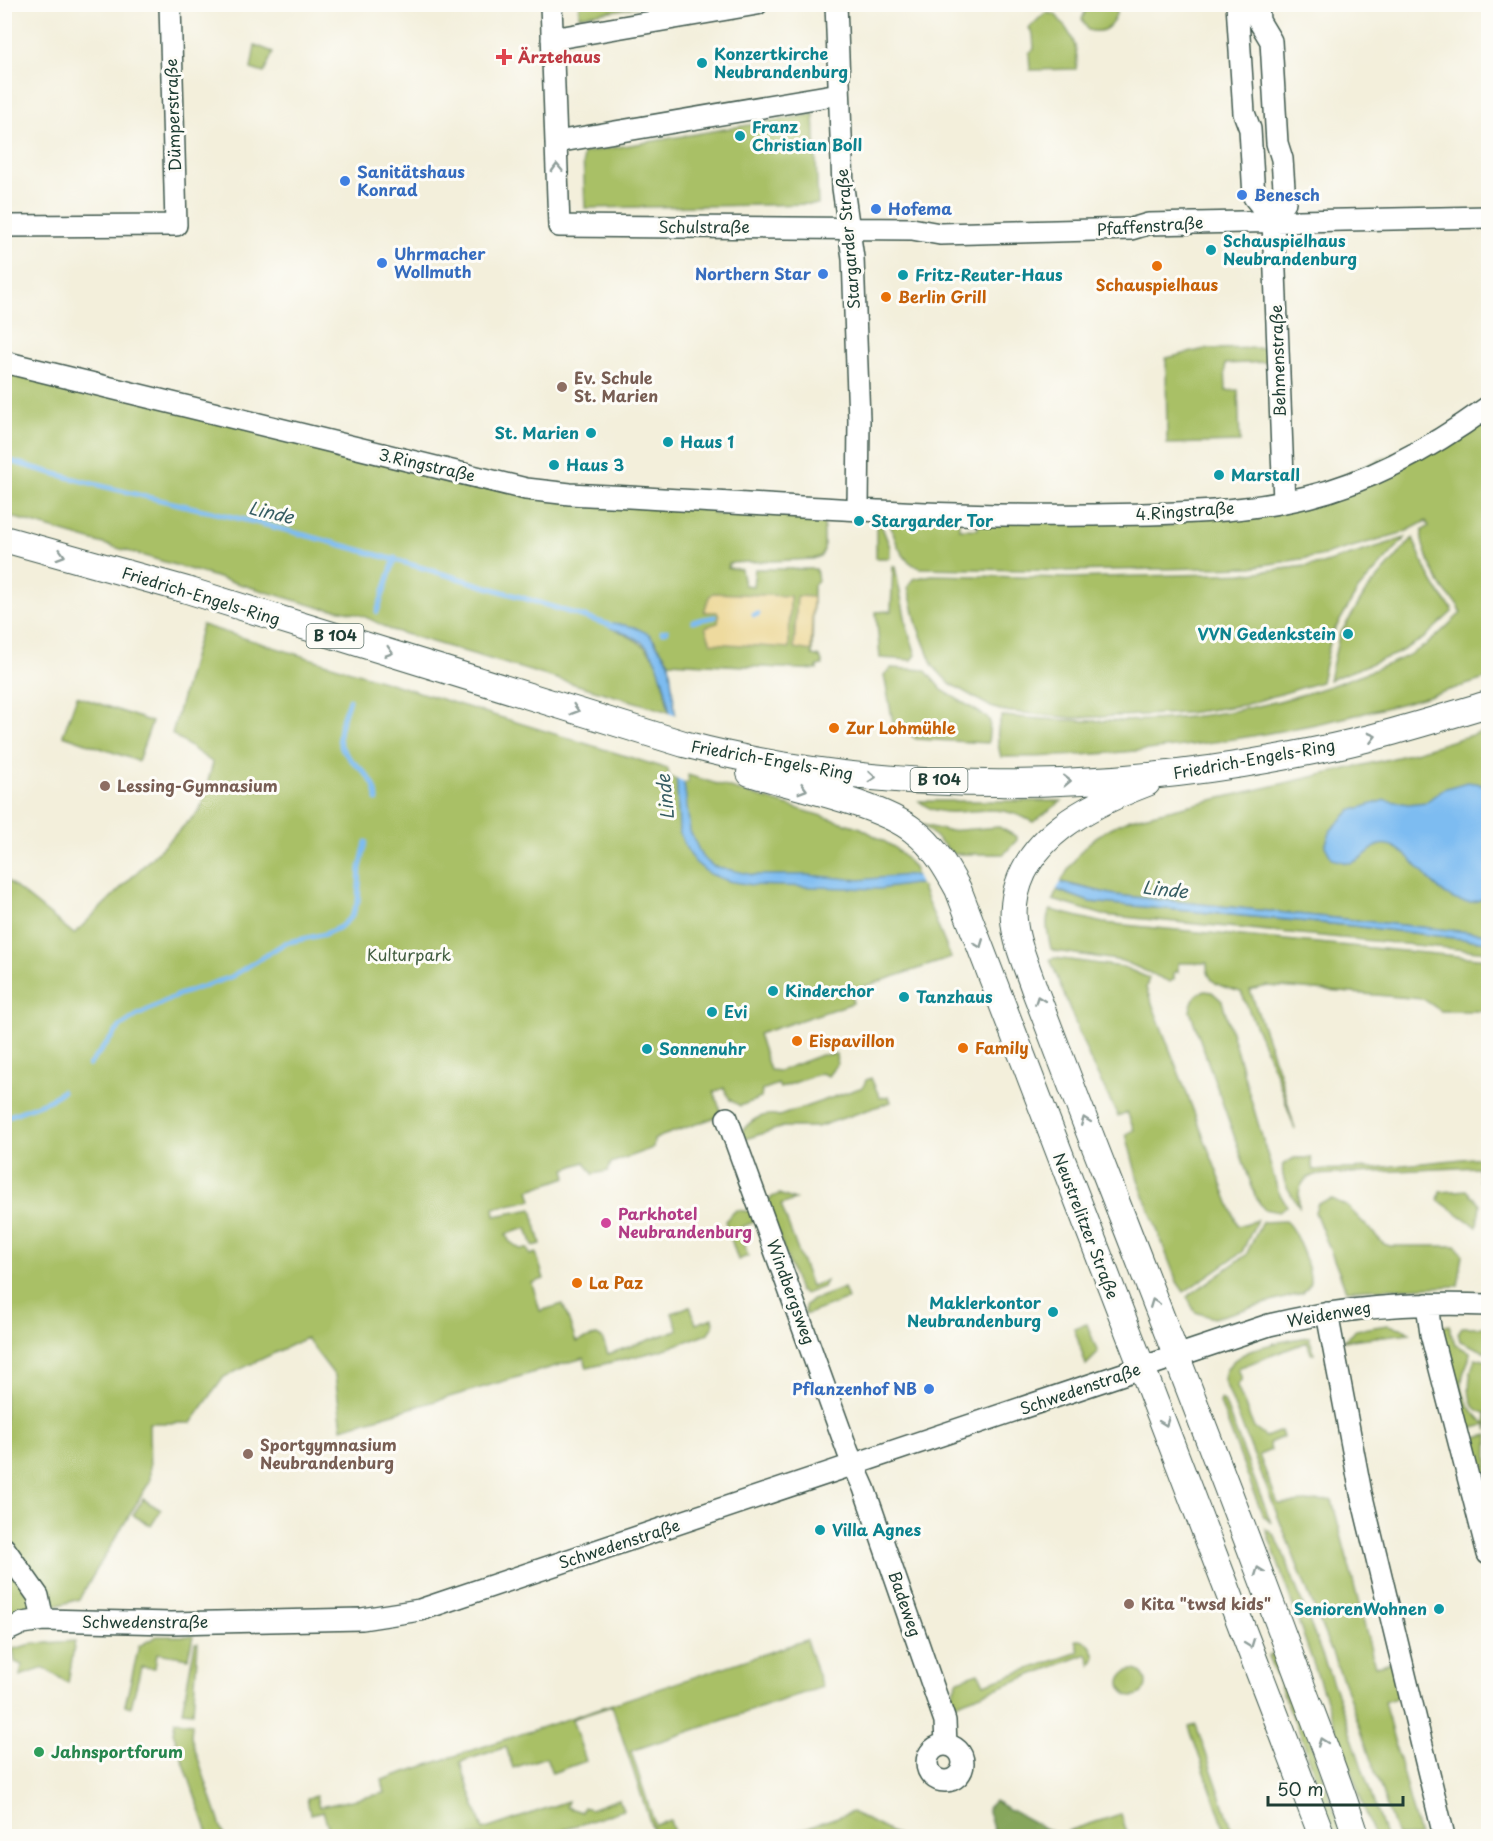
<svg xmlns="http://www.w3.org/2000/svg" width="1493" height="1841" viewBox="0 0 1493 1841" font-family="'Playpen Sans',sans-serif">
  <rect width="100%" height="100%" fill="#fdfcf7"/>
  <filter id="ink" filterUnits="userSpaceOnUse"><feTurbulence type="fractalNoise" baseFrequency=".0167" numOctaves="2"/><feDisplacementMap in="SourceGraphic" scale="12" xChannelSelector="R" yChannelSelector="G"/><feConvolveMatrix kernelMatrix="1 2 1 2 8 2 1 2 1" color-interpolation-filters="sRGB"/></filter>
  <filter id="wash" filterUnits="userSpaceOnUse"><feTurbulence type="fractalNoise" baseFrequency=".008" numOctaves="4" result="noise"/><feDisplacementMap in="SourceGraphic" scale="24" xChannelSelector="R" yChannelSelector="G"/><feGaussianBlur stdDeviation="1.35" result="paint"/><feColorMatrix in="noise" values="0 0 0 0 0 0 0 0 0 0 0 0 0 0 0 0 0 1.4 0 .05"/><feComposite in="paint" operator="in"/></filter>
  <g filter="url(#wash)">
    <rect width="100%" height="100%" fill="#f3efdb"/>
    <path fill="#a9c066" stroke="#647e4d" stroke-width="1.5" d="M579 5V4L649 5 579 16Z
      M1088 5H1118C1116 21 1108 36 1088 30L1082 19Z
      M1045 13 1055 14C1070 32 1080 46 1076 69L1030 70 1029 53 1034 49 1033 34 1029 28Z
      M255 45 273 52 264 73 251 69Z
      M814 114 818 204 585 208 583 153Z
      M1266 348 1267 362 1225 364 1226 391 1238 390 1240 442 1167 444 1166 358 1205 349Z
      M5 367 525 493 713 506V514L729 515 730 507 824 511V550L821 556 813 559 729 563 728 568 741 569 744 585 753 586 755 569H816L818 581 813 586 812 655 820 657 823 665 817 666V670L669 662 654 640 611 625V628C660 649 659 662 669 712L388 629C366 615 347 609 321 608L5 515Z
      M1488 415V678C1328 730 1169 757 1001 757 997 743 995 729 1002 716 1129 727 1237 723 1357 676 1381 667 1406 659 1427 644 1439 635 1450 623 1461 613 1460 604 1454 602 1448 595 1439 585 1416 540 1423 530L1429 526 1426 521 1405 532 1320 556 1251 567 1067 571 920 568C899 561 894 536 888 517L959 519V529H978L979 520 1162 519V525H1176L1177 519 1256 512Z
      M876 512 890 547V558H876Z
      M1405 538 1358 590 1332 634 1321 682 1244 705 1187 713 1073 718 1003 711 991 707 949 683 933 666 917 625 908 587 913 579 932 575 1069 578 1250 573 1322 564Z
      M1413 538C1423 563 1433 589 1452 608V612L1423 639 1396 654 1329 680 1339 636 1365 593Z
      M893 566 895 567 907 627 916 655 912 660 880 658 876 612 891 611Z
      M202 625 668 769 669 777 688 783V775L861 828 894 847 913 866 951 958 850 991 853 1003 758 1034 770 1070 779 1071 821 1055 836 1054 837 1064 828 1076 821 1073 780 1088 778 1084 762 1090 761 1098 740 1106 730 1100 724 1088 714 1092 722 1115 659 1137 654 1140 653 1148 611 1163 608 1171 593 1174 585 1162 565 1169 567 1177 529 1190 532 1200 494 1208 495 1216 532 1209 541 1244 533 1246 527 1228 506 1234 509 1241 520 1249H528L530 1255 536 1253 544 1279 532 1283 540 1311 563 1304 576 1342 597 1335 602 1338 608 1354 678 1330 672 1313 690 1306 696 1324 713 1318V1327L709 1333 662 1350 587 1368 584 1358 342 1428 335 1376 306 1338 224 1377 191 1423H149L150 1481 79 1599 5 1621 4 878 74 934 200 810 213 763 172 734Z
      M891 668 925 670 942 690 987 717 990 722 988 743 916 739 893 723 884 675Z
      M77 696 152 722 138 761 63 735Z
      M1488 730V934L1115 895 1061 882C1080 847 1093 834 1130 819L1398 757Z
      M919 801H1062L1033 822C1020 815 1008 810 993 810 968 809 940 820 919 801Z
      M923 825 947 831 999 827 1017 837V840L1004 854H953Z
      M1057 890 1090 902 1353 926 1488 942V952L1103 915 1053 900Z
      M1051 910 1103 923 1488 959V1011H1441L1423 999 1268 986 1250 990 1280 1075 1295 1130 1277 1076 1241 992C1222 987 1206 984 1207 963H1178V972H1174V979L1170 982 1123 961 1055 951 1051 949C1049 938 1043 919 1051 910Z
      M1054 958 1123 967 1149 978 1146 988 1238 1226 1257 1220 1242 1252 1184 1292 1177 1282 1138 1180 1126 1134 1134 1130 1127 1112 1118 1116 1090 1060 1050 959Z
      M1205 991 1212 992 1222 1001 1278 1191 1287 1206 1279 1212 1264 1209 1256 1198 1190 1011C1192 1000 1194 995 1205 991Z
      M871 1078 880 1098 889 1096 891 1102 817 1127H783L742 1140 740 1134C749 1121 763 1111 779 1116L863 1087 866 1080Z
      M1481 1157 1484 1181H1479L1478 1167 1314 1175C1299 1181 1298 1191 1299 1206 1291 1194 1280 1180 1283 1165L1294 1158H1311L1313 1170 1375 1168Z
      M1467 1190 1480 1205 1477 1227 1438 1200 1440 1192Z
      M779 1194 795 1200 781 1205 811 1286 826 1281 823 1287 805 1294 799 1291 767 1203 772 1197Z
      M1332 1199 1347 1206 1384 1244 1390 1246H1456L1463 1255 1458 1286 1346 1290 1315 1212 1318 1203Z
      M736 1210 754 1212V1222L740 1228 748 1256 738 1260 725 1221Z
      M1285 1221C1295 1228 1311 1269 1310 1281 1310 1286 1306 1289 1303 1293L1214 1318 1195 1312 1187 1297 1246 1255 1262 1222Z
      M844 1288 848 1299 805 1315V1306L810 1301Z
      M1087 1324 1098 1353 1086 1365 1074 1328Z
      M1387 1325 1405 1329 1410 1333 1343 1341 1356 1330Z
      M1449 1325 1455 1345 1470 1352C1470 1361 1465 1367 1463 1375 1458 1395 1472 1412 1485 1424L1486 1413C1462 1409 1469 1374 1475 1358L1488 1361V1432L1486 1425 1470 1429 1463 1426 1439 1328Z
      M1462 1327H1488V1353L1460 1341 1458 1333Z
      M1309 1337 1314 1353H1311L1307 1342 1238 1368 1242 1379 1237 1386 1254 1428 1266 1437 1281 1431 1283 1437 1269 1443 1271 1450 1259 1455 1278 1504 1332 1500 1375 1666 1394 1662 1402 1696 1384 1702 1419 1836H1397L1349 1696 1224 1380C1224 1348 1286 1341 1309 1337Z
      M1221 1399 1224 1401 1271 1523 1262 1514 1220 1403Z
      M1488 1435V1512L1484 1508 1467 1444 1471 1439Z
      M143 1499 161 1510 151 1526 133 1515Z
      M1266 1529 1274 1535 1282 1550 1339 1699 1385 1836H1374Z
      M157 1636H193L188 1658 157 1653 155 1668 141 1667 131 1707 125 1705 139 1646Z
      M806 1640 822 1687 631 1751 655 1825 670 1820 675 1836H658L656 1831H653L612 1706 572 1719 586 1761 552 1773 546 1757 513 1768 506 1747 460 1762 483 1830 568 1801 566 1807 582 1812 584 1807 590 1809 619 1799 623 1810 546 1836H331L323 1811 310 1814 307 1798 316 1796 319 1807 385 1793 382 1780Z
      M1076 1640C1088 1639 1092 1647 1095 1657L1091 1665 1087 1654 955 1704 951 1695 958 1680 979 1673 984 1684 1079 1652Z
      M75 1641 68 1683 44 1668 20 1676 22 1665 15 1662 13 1649 32 1644Z
      M195 1643H198L193 1712 182 1711Z
      M1274 1653 1310 1739 1343 1836H1336L1303 1741 1268 1656Z
      M1120 1683a13 13 0 1 1 26 0a13 13 0 1 1-26 0Z
      M175 1721 192 1723 191 1737 224 1836H209L173 1732Z
      M1196 1725 1231 1825 1234 1836H1227L1189 1727Z
      M852 1812 898 1836H782Z
      M1121 1814 1128 1836H1077L1068 1831Z"/>
    <path fill="#86a65b" stroke="#527248" stroke-width="1.5" d="M994 1801 1059 1836H995L987 1808Z"/>
    <path fill="#eeda9e" stroke="#868c69" stroke-width="1.5" d="M713 593 790 596 789 648 711 643 705 627 718 623 719 616 717 612H704L709 597Z
      M797 596 813 597 811 651 794 648Z"/>
    <path fill="#7dbcf1" stroke="#4e7c92" stroke-width="1.5" d="M613 623 634 627 649 634 669 662 690 831 702 857 713 866 753 875H807L860 880 908 875 1054 881 1115 895 1488 934V942L1353 926 1090 902 1052 888 914 884 879 889 752 885 728 881 708 873 695 862 686 848 679 831C677 788 675 678 647 647 638 637 623 633 611 628Z
      M1467 782 1488 785V896C1446 922 1423 861 1394 847 1373 837 1368 860 1350 863 1344 863 1337 860 1332 859L1325 846 1331 830 1350 811 1385 800 1408 804 1426 802 1443 789Z"/>
    <path fill="#f3efdb" d="M665 711 680 716 688 783 673 778Z
      M915 872 993 874 1062 879 1055 893 921 887Z"/>
    <g fill="none" stroke-linecap="round" stroke-linejoin="round">
      <path stroke="#7dbcf1" stroke-width="5" d="M4 459C91 486 178 503 266 525 384 555 500 590 616 627
        M377 612 395 558
        M754 615 758 614
        M693 621 715 617
        M662 632 667 631
        M349 700C345 712 339 725 339 737 341 764 377 769 377 800
        M89 1065 120 1027 136 1016 178 995 231 977 285 943 325 934 340 927 352 916 358 901 360 868 366 842
        M4 1118 50 1100 62 1091"/>
    </g>
  </g>
  <g filter="url(#ink)">
    <g fill="none" stroke-linecap="round" stroke-linejoin="round">
      <defs>
        <path id="minor" d="M551 4 559 226 912 229 940 234 1131 229 1148 224 1488 217
          M836 4 843 188 853 258 859 420 858 509
          M1237 4 1244 113 1250 129 1254 197 1273 221 1284 502
          M1258 4 1259 21 1271 41 1277 143 1282 159 1285 202H1259
          M552 39 757 4
          M556 142 839 94
          M4 226 176 225 170 4
          M4 362 526 489 570 494C743 502 917 518 1091 515 1162 514 1238 514 1307 497 1373 481 1434 446 1488 407
          M727 1118 848 1452 864 1488 945 1721 946 1745
          M1427 1304 1431 1334 1488 1554
          M1327 1313 1361 1493 1444 1836
          M4 1548 38 1596 43 1620
          M4 1632 23 1623 43 1620 171 1623 362 1619 420 1610 1269 1325C1342 1307 1414 1302 1488 1305
          M927 1763a18 18 0 1 1 36 0a18 18 0 1 1-36 0Z"/>
        <path id="major" d="M4 539 187 590 684 744C885 797 1111 793 1313 751 1373 739 1431 721 1488 704
          M750 773C793 786 881 804 914 831 934 846 946 867 958 889L1322 1836
          M1147 783C1092 804 1021 837 1014 905 1011 934 1026 964 1035 991 1052 1035 1069 1080 1086 1124 1154 1298 1222 1471 1287 1646 1310 1710 1336 1772 1356 1836"/>
      </defs>
      <use href="#minor" stroke="#3f584d" stroke-width="24"/>
      <use href="#major" stroke="#3f584d" stroke-width="28"/>
      <use href="#minor" stroke="#fff" stroke-width="21"/>
      <use href="#major" stroke="#fff" stroke-width="26"/>
    </g>
    <defs><path id="oneway-chevron" d="M-2-3.5L2.5 0L-2 3.5" fill="none" stroke-width="1.6" stroke-linecap="round" stroke-linejoin="round" transform="scale(1.5)"/></defs>
    <g stroke="#8f9e9a">
      <use href="#oneway-chevron" transform="translate(557 168) rotate(-92)"/>
      <use href="#oneway-chevron" transform="translate(61 555) rotate(16)"/>
      <use href="#oneway-chevron" transform="translate(389 652) rotate(17)"/>
      <use href="#oneway-chevron" transform="translate(575 710) rotate(17)"/>
      <use href="#oneway-chevron" transform="translate(1372 737) rotate(-14)"/>
      <use href="#oneway-chevron" transform="translate(872 777) rotate(5)"/>
      <use href="#oneway-chevron" transform="translate(1067 781) rotate(-1)"/>
      <use href="#oneway-chevron" transform="translate(803 789) rotate(16)"/>
      <use href="#oneway-chevron" transform="translate(979 944) rotate(69)"/>
      <use href="#oneway-chevron" transform="translate(1039 1000) rotate(-110)"/>
      <use href="#oneway-chevron" transform="translate(1085 1121) rotate(-111)"/>
      <use href="#oneway-chevron" transform="translate(1154 1303) rotate(-111)"/>
      <use href="#oneway-chevron" transform="translate(1165 1422) rotate(69)"/>
      <use href="#oneway-chevron" transform="translate(1259 1571) rotate(-110)"/>
      <use href="#oneway-chevron" transform="translate(1250 1644) rotate(69)"/>
      <use href="#oneway-chevron" transform="translate(1322 1742) rotate(-110)"/>
    </g>
  </g>
  <path fill="#e0444e" stroke="#fdfcf7" stroke-width="2" d="M501 48h6v6h6v6h-6v6h-6v-6h-6v-6h6z"/>
  <g fill="#0f9aa8" stroke="#fdfcf7" stroke-width="2">
    <circle cx="702" cy="63" r="6"/>
    <circle cx="740" cy="136" r="6"/>
    <circle cx="1211" cy="250" r="6"/>
    <circle cx="903" cy="275" r="6"/>
    <circle cx="591" cy="433" r="6"/>
    <circle cx="668" cy="442" r="6"/>
    <circle cx="554" cy="465" r="6"/>
    <circle cx="1219" cy="475" r="6"/>
    <circle cx="859" cy="521" r="6"/>
    <circle cx="1348" cy="634" r="6"/>
    <circle cx="773" cy="991" r="6"/>
    <circle cx="904" cy="997" r="6"/>
    <circle cx="712" cy="1012" r="6"/>
    <circle cx="647" cy="1049" r="6"/>
    <circle cx="1053" cy="1312" r="6"/>
    <circle cx="820" cy="1530" r="6"/>
    <circle cx="1439" cy="1609" r="6"/>
  </g>
  <g fill="#3f7fe0" stroke="#fdfcf7" stroke-width="2">
    <circle cx="345" cy="181" r="6"/>
    <circle cx="1242" cy="195" r="6"/>
    <circle cx="876" cy="209" r="6"/>
    <circle cx="382" cy="263" r="6"/>
    <circle cx="823" cy="274" r="6"/>
    <circle cx="929" cy="1389" r="6"/>
  </g>
  <g fill="#e8710a" stroke="#fdfcf7" stroke-width="2">
    <circle cx="1157" cy="266" r="6"/>
    <circle cx="886" cy="297" r="6"/>
    <circle cx="834" cy="728" r="6"/>
    <circle cx="797" cy="1041" r="6"/>
    <circle cx="963" cy="1048" r="6"/>
    <circle cx="577" cy="1283" r="6"/>
  </g>
  <g fill="#8d6e63" stroke="#fdfcf7" stroke-width="2">
    <circle cx="562" cy="387" r="6"/>
    <circle cx="105" cy="786" r="6"/>
    <circle cx="248" cy="1454" r="6"/>
    <circle cx="1129" cy="1604" r="6"/>
  </g>
  <circle fill="#d1479c" stroke="#fdfcf7" stroke-width="2" cx="606" cy="1223" r="6"/>
  <circle fill="#2e9e5b" stroke="#fdfcf7" stroke-width="2" cx="39" cy="1752" r="6"/>
  <g text-anchor="middle" stroke-width="6" stroke-linejoin="round" paint-order="stroke">
    <g fill="#fdfcf7" stroke="#62766e" stroke-width="1.5">
      <rect x="306.5" y="624" width="57" height="24" rx="4.5"/>
      <rect x="910.5" y="768" width="57" height="24" rx="4.5"/>
    </g>
    <g font-size="15" font-weight="bold" fill="#1f3d34">
      <text x="335" y="641">B 104</text>
      <text x="939" y="785">B 104</text>
    </g>
    <g font-size="16" font-weight="bold" fill="#0d838f" stroke="#fdfcf7" text-anchor="start">
      <text x="714" y="60">Konzertkirche<tspan x="714" dy="18">Neubrandenburg</tspan></text>
      <text x="752" y="133">Franz<tspan x="752" dy="18">Christian Boll</tspan></text>
      <text x="1223" y="247">Schauspielhaus<tspan x="1223" dy="18">Neubrandenburg</tspan></text>
      <text x="915" y="281">Fritz-Reuter-Haus</text>
      <text x="579" y="439" text-anchor="end">St. Marien</text>
      <text x="680" y="448">Haus 1</text>
      <text x="566" y="471">Haus 3</text>
      <text x="1231" y="481">Marstall</text>
      <text x="871" y="527">Stargarder Tor</text>
      <text x="1336" y="640" text-anchor="end">VVN Gedenkstein</text>
      <text x="785" y="997">Kinderchor</text>
      <text x="916" y="1003">Tanzhaus</text>
      <text x="724" y="1018">Evi</text>
      <text x="659" y="1055">Sonnenuhr</text>
      <text x="1041" y="1309" text-anchor="end">Maklerkontor<tspan x="1041" dy="18">Neubrandenburg</tspan></text>
      <text x="832" y="1536">Villa Agnes</text>
      <text x="1427" y="1615" text-anchor="end">SeniorenWohnen</text>
    </g>
    <g font-size="16" font-weight="bold" fill="#be3a42" stroke="#fdfcf7" text-anchor="start">
      <text x="518" y="63">Ärztehaus</text>
    </g>
    <g font-size="16" fill="#1f3d34" stroke="#fdfcf7">
      <text transform="translate(173 115) rotate(-92)" y="6">Dümperstraße</text>
      <text transform="translate(1150 226) rotate(-4)" y="6">Pfaffenstraße</text>
      <text x="704" y="233">Schulstraße</text>
      <text transform="translate(848 239) rotate(-95)" y="6">Stargarder Straße</text>
      <text transform="translate(1278 361) rotate(-92)" y="6">Behmenstraße</text>
      <text transform="translate(427 465) rotate(13)" y="6">3.Ringstraße</text>
      <text transform="translate(1185 511) rotate(-4)" y="6">4.Ringstraße</text>
      <text transform="translate(201 596) rotate(17)" y="6">Friedrich-Engels-Ring</text>
      <text transform="translate(1254 759) rotate(-10)" y="6">Friedrich-Engels-Ring</text>
      <text transform="translate(772 760) rotate(10)" y="6">Friedrich-Engels-Ring</text>
      <text transform="translate(1086 1226) rotate(69)" y="6">Neustrelitzer Straße</text>
      <text transform="translate(791 1292) rotate(70)" y="6">Windbergsweg</text>
      <text transform="translate(1329 1314) rotate(-10)" y="6">Weidenweg</text>
      <text transform="translate(1080 1389) rotate(-19)" y="6">Schwedenstraße</text>
      <text transform="translate(619 1544) rotate(-18)" y="6">Schwedenstraße</text>
      <text transform="translate(905 1604) rotate(71)" y="6">Badeweg</text>
      <text x="145" y="1628">Schwedenstraße</text>
    </g>
    <g font-size="16" font-weight="bold" fill="#366cbe" stroke="#fdfcf7" text-anchor="start">
      <text x="357" y="178">Sanitätshaus<tspan x="357" dy="18">Konrad</tspan></text>
      <text x="1254" y="201">Benesch</text>
      <text x="888" y="215">Hofema</text>
      <text x="394" y="260">Uhrmacher<tspan x="394" dy="18">Wollmuth</tspan></text>
      <text x="811" y="280" text-anchor="end">Northern Star</text>
      <text x="917" y="1395" text-anchor="end">Pflanzenhof NB</text>
    </g>
    <g font-size="16" font-weight="bold" fill="#c56008" stroke="#fdfcf7" text-anchor="start">
      <text x="1157" y="291" text-anchor="middle">Schauspielhaus</text>
      <text x="898" y="303">Berlin Grill</text>
      <text x="846" y="734">Zur Lohmühle</text>
      <text x="809" y="1047">Eispavillon</text>
      <text x="975" y="1054">Family</text>
      <text x="589" y="1289">La Paz</text>
    </g>
    <g font-size="16" font-weight="bold" fill="#785e54" stroke="#fdfcf7" text-anchor="start">
      <text x="574" y="384">Ev. Schule<tspan x="574" dy="18">St. Marien</tspan></text>
      <text x="117" y="792">Lessing-Gymnasium</text>
      <text x="260" y="1451">Sportgymnasium<tspan x="260" dy="18">Neubrandenburg</tspan></text>
      <text x="1141" y="1610">Kita "twsd kids"</text>
    </g>
    <g font-size="16" fill="#425e40" stroke="#fdfcf7">
      <text x="409" y="961">Kulturpark</text>
    </g>
    <g font-size="16" font-weight="bold" fill="#b23c85" stroke="#fdfcf7" text-anchor="start">
      <text x="618" y="1220">Parkhotel<tspan x="618" dy="18">Neubrandenburg</tspan></text>
    </g>
    <g font-size="16" font-weight="bold" fill="#27864d" stroke="#fdfcf7" text-anchor="start">
      <text x="51" y="1758">Jahnsportforum</text>
    </g>
    <g font-size="18" font-style="italic" fill="#365d63" stroke="#fdfcf7">
      <text transform="translate(271 513) rotate(13)" y="6">Linde</text>
      <text transform="translate(666 797) rotate(-96)" y="6">Linde</text>
      <text transform="translate(1165 890) rotate(6)" y="6">Linde</text>
    </g>
  </g>
  <rect width="1493" height="1841" fill="none" stroke="#fdfcf7" stroke-width="24"/>
  <path d="M1268 1796v9h135v-9" fill="none" stroke="#1f3d34" stroke-width="3"/>
  <text x="1277" y="1796" font-size="18" fill="#1f3d34" stroke="#fdfcf7" stroke-width="4.5" paint-order="stroke">50 m</text>
</svg>
